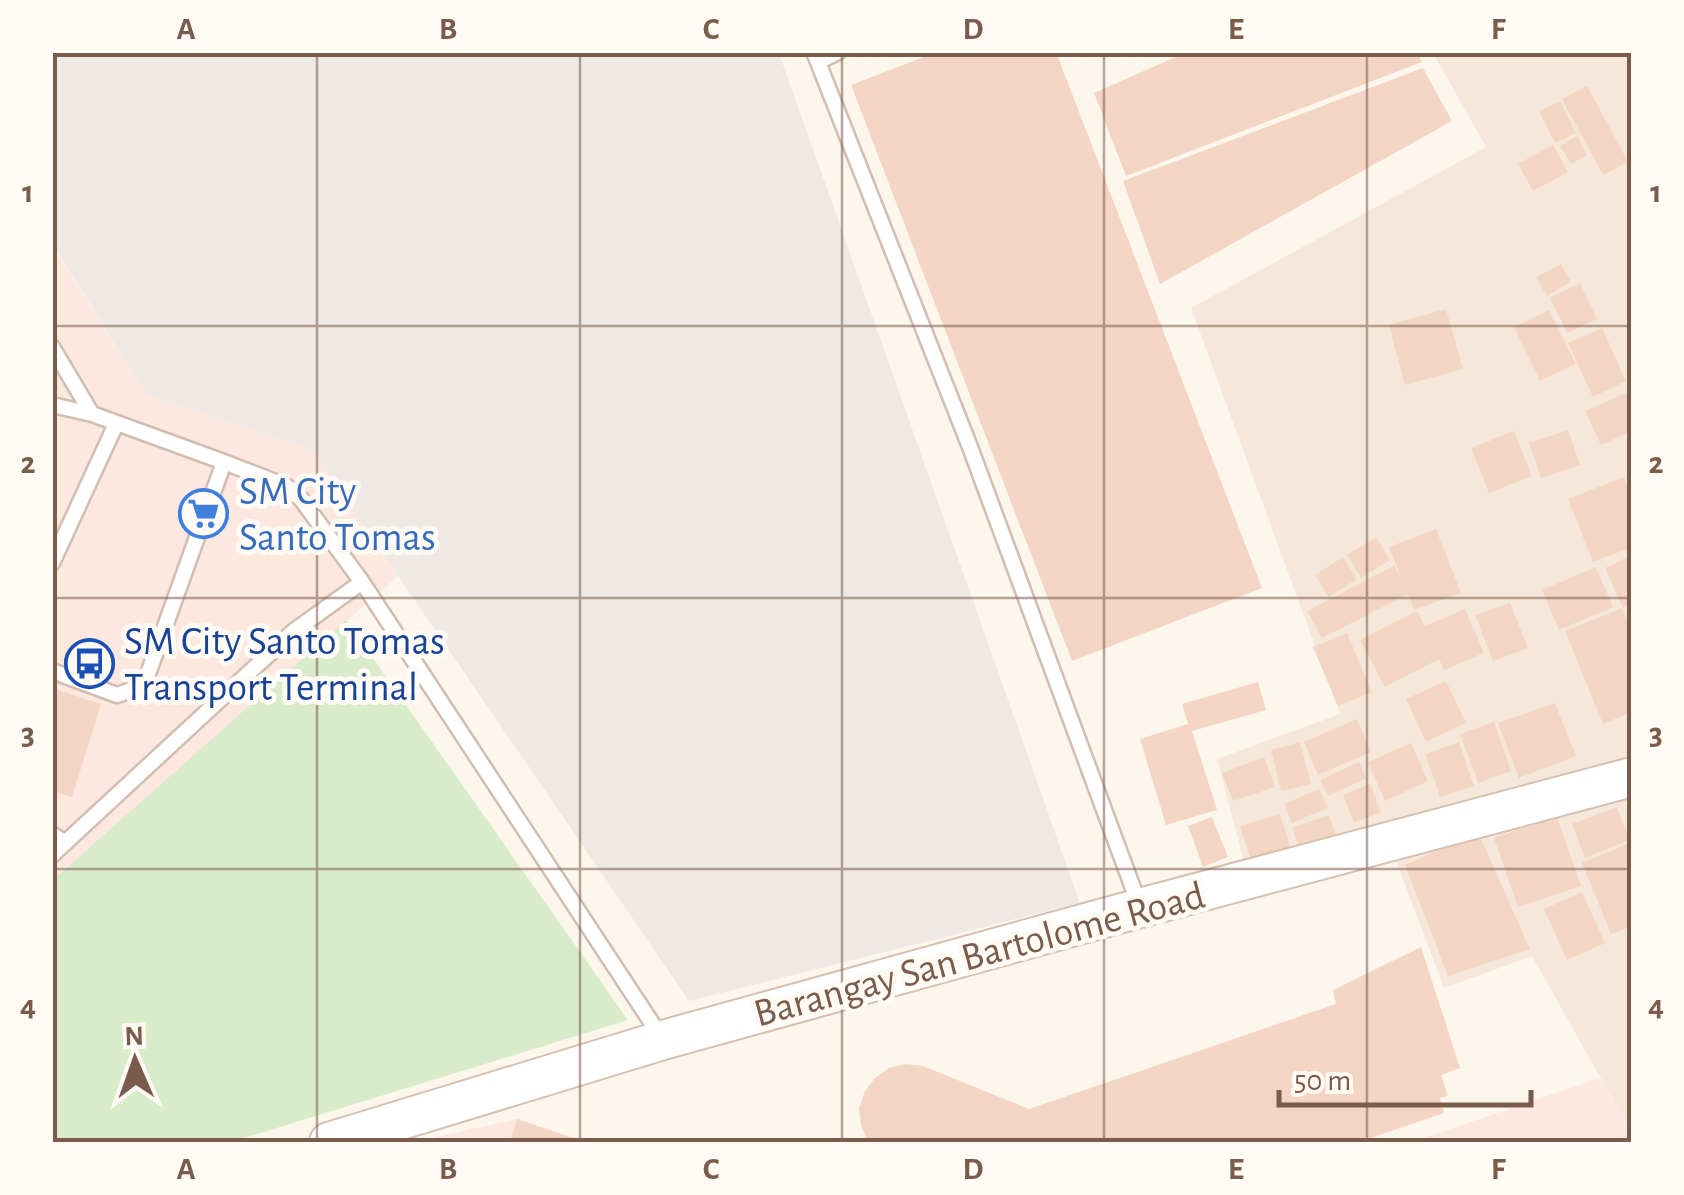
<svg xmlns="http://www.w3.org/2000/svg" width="1684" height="1195" viewBox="0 0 1684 1195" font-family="'Alegreya Sans',sans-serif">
  <rect width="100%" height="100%" fill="#fdf6ec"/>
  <path fill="#f5e8da" d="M1433 53H1631V1132L1532 956 1444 988 1395 858 1246 869 1217 759 1340 714 1191 308 1486 147Z"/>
  <path fill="#fde8e0" d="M52 245 147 395 312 450 398 576 53 880Z
    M1600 1078 1631 1132V1142H1412Z
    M517 1119 586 1142H415Z"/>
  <path fill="#efe9e4" d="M53 52 779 53 1080 903 689 1001 312 450 147 395 53 245Z"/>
  <path fill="#d8ecc9" d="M346 620 628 1020 231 1142H53V880Z"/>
  <path fill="#f3d5c3" d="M937 52H1056L1262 588 1072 661 851 85Z
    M1187 52H1417L1422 62 1126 176 1094 93Z
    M1423 68 1452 121 1160 284 1123 181Z
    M1587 86 1628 162 1603 175 1562 99Z
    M1560 101 1576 133 1555 143 1539 111Z
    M1577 136 1587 155 1571 164 1560 146Z
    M1553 145 1568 172 1533 191 1518 164Z
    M1561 264 1571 282 1547 296 1536 277Z
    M1580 283 1597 319 1567 333 1550 298Z
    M1446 309 1463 369 1405 385 1389 325Z
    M1549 310 1576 364 1540 381 1514 327Z
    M1602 328 1626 381 1593 397 1568 343Z
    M1628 392 1632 400V431L1601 445 1585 411Z
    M1568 430 1580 465 1541 478 1529 443Z
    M1514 431 1532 476 1489 493 1471 448Z
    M1624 477 1632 496V547L1593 562 1568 499Z
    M1436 529 1461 593 1414 610 1408 594 1322 638 1307 611 1394 566 1402 580 1389 547Z
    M1376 537 1390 560 1361 578 1347 555Z
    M1632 556V604L1623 608 1605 568Z
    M1343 557 1357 579 1329 597 1315 575Z
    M1596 567 1613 607 1559 630 1542 590Z
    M1510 603 1528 648 1493 661 1475 615Z
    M1622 608 1632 632V712L1603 724 1565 631Z
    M1465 609 1484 653 1444 670 1439 659 1385 687 1360 640 1417 611 1425 626Z
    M1347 633 1372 692 1338 706 1313 647Z
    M1446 681 1466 723 1426 742 1406 699Z
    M1258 682 1266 710 1192 731 1217 810 1166 825 1140 739 1188 724 1182 704Z
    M52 688 101 704 72 797 52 791Z
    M1555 703 1576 756 1519 778 1498 723Z
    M1357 719 1371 752 1318 775 1304 742Z
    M1494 722 1511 771 1478 783 1460 734Z
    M1300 742 1311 784 1281 791 1271 750Z
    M1459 742 1474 786 1440 797 1425 754Z
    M1411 743 1428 781 1385 801 1368 762Z
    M1264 757 1275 787 1233 801 1222 773Z
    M1359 762 1366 778 1328 796 1320 780Z
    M1370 784 1381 812 1354 823 1343 795Z
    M1319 789 1328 808 1292 823 1284 804Z
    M1617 807 1630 840 1585 858 1572 824Z
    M1280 814 1292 853 1253 866 1240 826Z
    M1329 815 1337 838 1300 851 1292 828Z
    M1212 817 1228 857 1203 867 1188 826Z
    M1557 817 1581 886 1518 907 1494 838Z
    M1478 832 1530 949 1448 976 1405 865Z
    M1632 842V926L1611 934 1582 863Z
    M1582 892 1605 943 1567 960 1544 909Z
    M1421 947 1460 1068 1441 1075 1448 1096 1440 1098 1444 1113 1359 1142H868L861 1125 859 1108 865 1091 875 1078 889 1068 906 1064 923 1066 1029 1109 1336 1004 1333 990Z
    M517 1119 585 1142H510Z"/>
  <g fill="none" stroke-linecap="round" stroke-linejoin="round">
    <defs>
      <path id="lane" d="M814 52 970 447 1140 907
        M818 62 838 52
        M52 347 92 414
        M52 405 92 414 224 462 286 486 301 499 362 582 661 1037
        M52 563 116 424
        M52 671 117 695 132 690 148 674 224 462
        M52 834 65 843
        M52 855 294 631 362 582"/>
      <path id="secondary" d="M329 1142 663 1040 1140 908 1632 777"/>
    </defs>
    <use href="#lane" stroke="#d1beb0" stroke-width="19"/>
    <use href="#secondary" stroke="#d6c0b0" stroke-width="42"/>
    <use href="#lane" stroke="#fff" stroke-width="14"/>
    <use href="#secondary" stroke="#fff" stroke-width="38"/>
  </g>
  <path fill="none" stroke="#7a5c4d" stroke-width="2.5" stroke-opacity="0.55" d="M317 52V1142M580 52V1142M842 52V1142M1104 52V1142M1367 52V1142M52 326H1632M52 598H1632M52 869H1632"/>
  <defs>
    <symbol id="supermarket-ring" viewBox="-11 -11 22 22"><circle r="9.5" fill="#fffaf3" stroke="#3f7fe0" stroke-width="1.5"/><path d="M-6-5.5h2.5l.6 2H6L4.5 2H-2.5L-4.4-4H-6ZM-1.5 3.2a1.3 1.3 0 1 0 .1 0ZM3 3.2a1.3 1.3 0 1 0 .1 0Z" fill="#3f7fe0"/></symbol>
    <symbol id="bus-ring" viewBox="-11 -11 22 22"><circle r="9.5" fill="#fffaf3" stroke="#1a4fb4" stroke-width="1.5"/><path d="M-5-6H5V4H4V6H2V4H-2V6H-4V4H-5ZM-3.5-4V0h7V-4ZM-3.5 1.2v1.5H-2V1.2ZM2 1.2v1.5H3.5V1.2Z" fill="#1a4fb4"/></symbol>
  </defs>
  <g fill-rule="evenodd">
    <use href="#supermarket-ring" x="176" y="486" width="55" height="55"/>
    <use href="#bus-ring" x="62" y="636" width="55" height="55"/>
  </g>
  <g text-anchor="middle" stroke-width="10" stroke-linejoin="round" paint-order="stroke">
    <g font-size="40" fill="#366cbe" stroke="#fffaf3" text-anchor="start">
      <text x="239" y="504">SM City<tspan x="239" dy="46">Santo Tomas</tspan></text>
    </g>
    <g font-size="40" fill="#164399" stroke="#fffaf3" text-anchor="start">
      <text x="124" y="654">SM City Santo Tomas<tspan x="124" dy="46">Transport Terminal</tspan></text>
    </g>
    <g font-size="40" fill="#7a5c4d" stroke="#fffaf3">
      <text transform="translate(979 953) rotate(-15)" y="14">Barangay San Bartolome Road</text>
    </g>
  </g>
  <rect width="1684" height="1195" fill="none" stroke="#fffaf3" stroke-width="110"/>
  <g transform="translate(135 1060) rotate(358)" stroke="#fffaf3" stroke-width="8" paint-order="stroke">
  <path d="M0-8L18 38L0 25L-18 38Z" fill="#7a5c4d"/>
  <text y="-15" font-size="28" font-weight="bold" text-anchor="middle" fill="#7a5c4d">N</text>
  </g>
  <path d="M1279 1090v15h252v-15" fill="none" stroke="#7a5c4d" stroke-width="5"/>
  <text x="1294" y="1090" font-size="30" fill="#7a5c4d" stroke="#fffaf3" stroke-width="8" paint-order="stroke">50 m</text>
  <rect x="55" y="55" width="1574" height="1085" fill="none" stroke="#7a5c4d" stroke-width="4"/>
  <g font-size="32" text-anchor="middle" font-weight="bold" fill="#7a5c4d">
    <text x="186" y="39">A</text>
    <text x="448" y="39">B</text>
    <text x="711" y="39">C</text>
    <text x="973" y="39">D</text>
    <text x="1236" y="39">E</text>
    <text x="1498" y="39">F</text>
    <text x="28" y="202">1</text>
    <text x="1656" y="202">1</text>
    <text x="28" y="473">2</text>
    <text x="1656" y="473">2</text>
    <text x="28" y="744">3</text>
    <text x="1656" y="744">3</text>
    <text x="28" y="1016">4</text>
    <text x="1656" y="1016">4</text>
    <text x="186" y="1179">A</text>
    <text x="448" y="1179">B</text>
    <text x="711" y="1179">C</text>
    <text x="973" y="1179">D</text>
    <text x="1236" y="1179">E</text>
    <text x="1498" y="1179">F</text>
  </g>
</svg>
